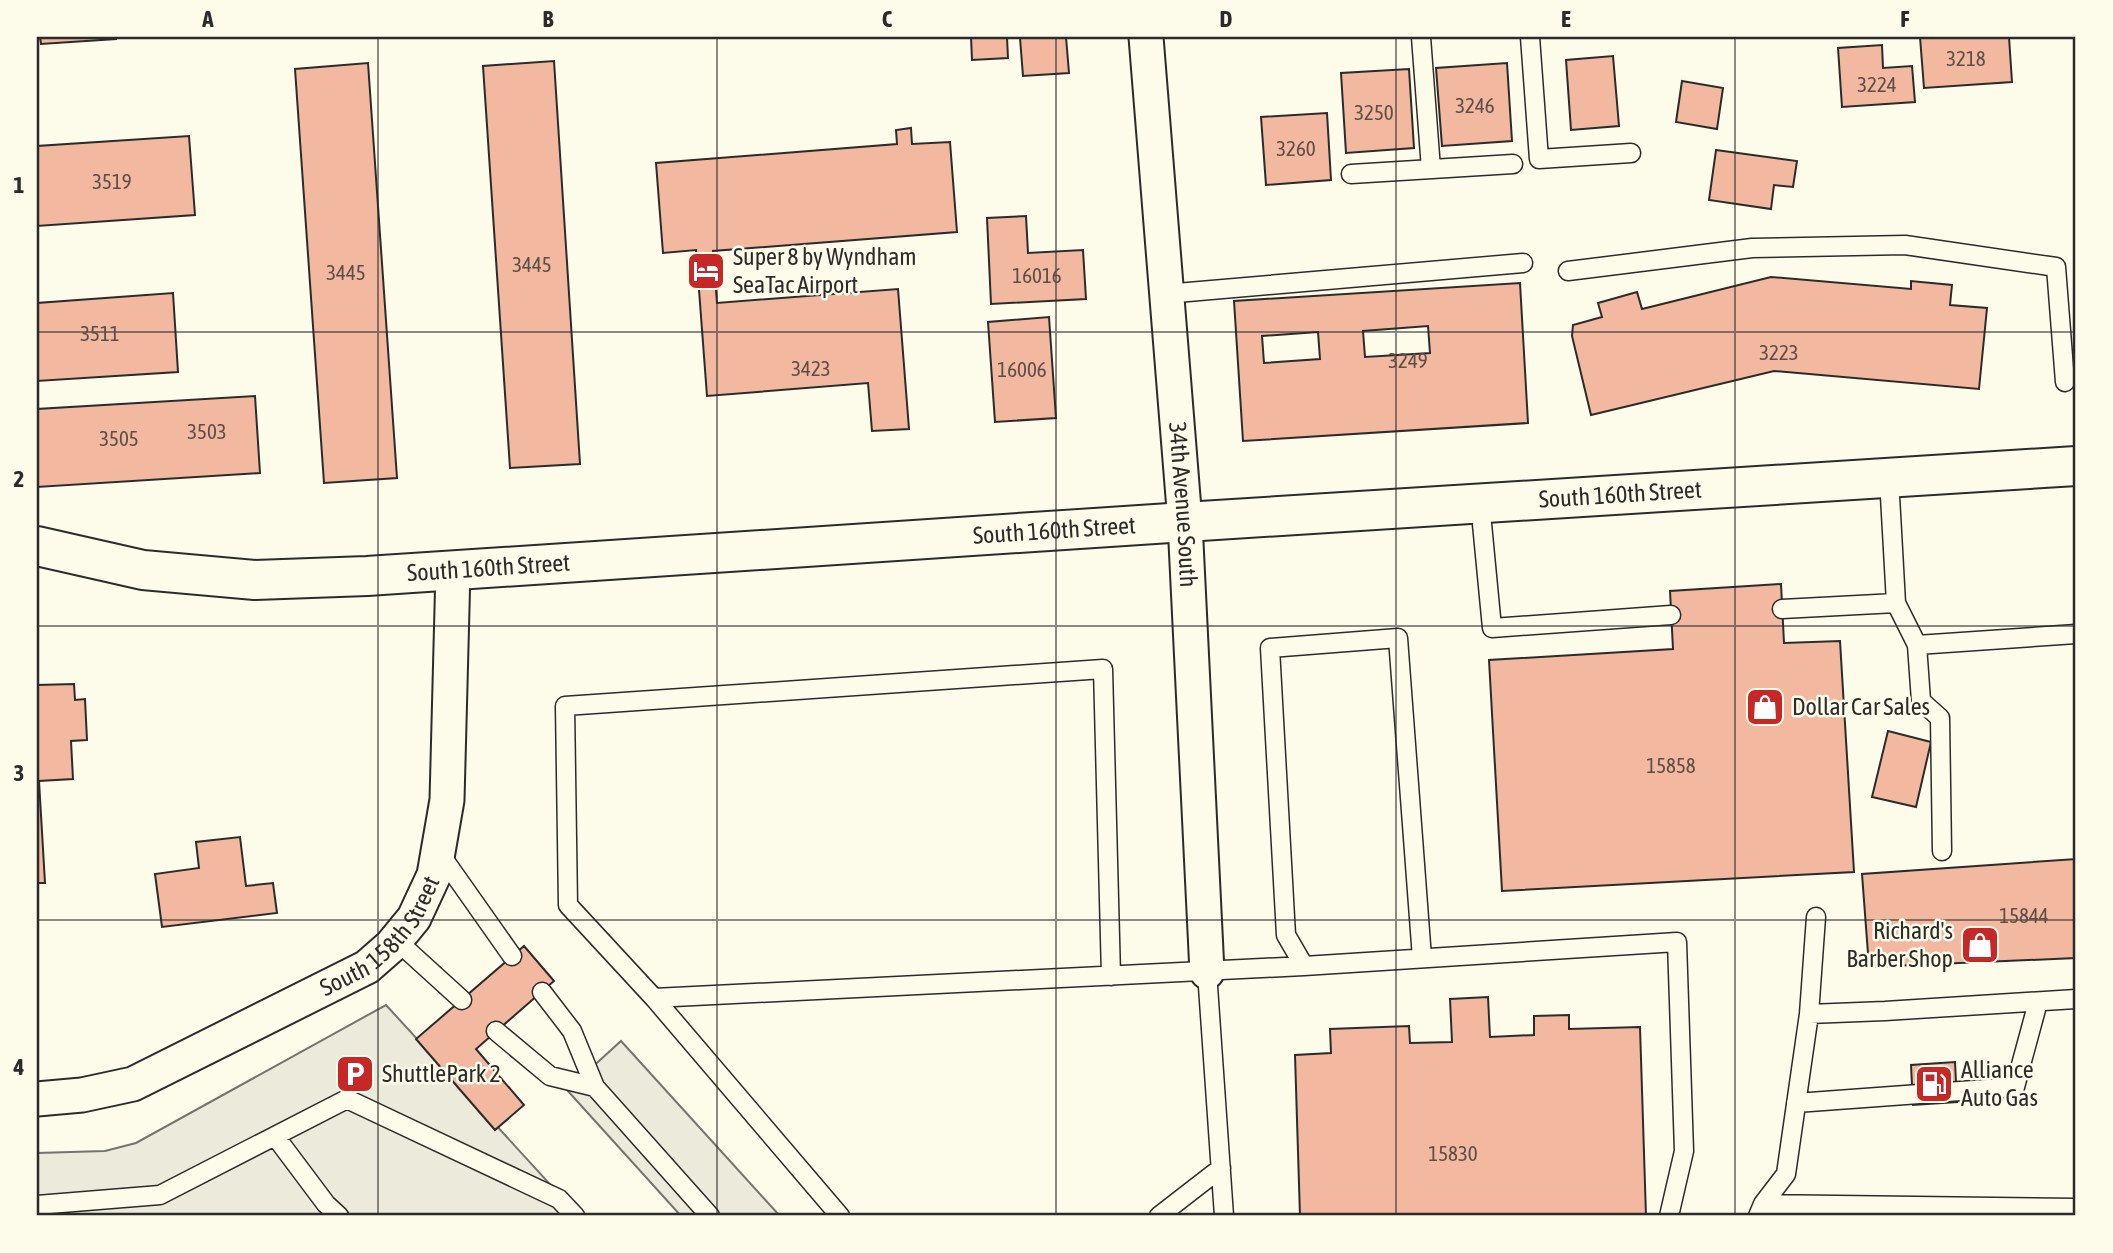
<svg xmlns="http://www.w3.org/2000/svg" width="2113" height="1253" viewBox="0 0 2113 1253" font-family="'Asap Condensed',sans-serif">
  <rect width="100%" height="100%" fill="#fdfbea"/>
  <path fill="#eceadb" stroke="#74746e" stroke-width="2" d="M386 1005 579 1216H37V1153L105 1151 136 1143Z
    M621 1041 780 1216H681L567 1090Z"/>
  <path fill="#f2b8a0" stroke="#2b2b2b" stroke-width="2" fill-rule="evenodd" d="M40 37H116V39L41 44Z
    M971 37H1007L1008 58 972 60Z
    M1066 37 1069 73 1023 76 1020 38Z
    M1920 37H2009L2012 82 1924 88Z
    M1882 45 1883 68 1912 66 1915 102 1842 107 1838 48Z
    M1613 56 1619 126 1571 130 1566 60Z
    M554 61 580 464 510 468 483 66Z
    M368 63 397 478 324 483 295 69Z
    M1507 63 1512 141 1442 146 1436 68Z
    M1409 69 1414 148 1346 153 1341 73Z
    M1682 81 1723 88 1717 129 1676 122Z
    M1327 113 1331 180 1266 185 1261 117Z
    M911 128 912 144 950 142 957 232 713 251 717 303 898 289 909 429 872 431 868 383 707 396 696 250 663 253 656 163 897 144 896 130Z
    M189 136 195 215 37 226V146Z
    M1716 150 1797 161 1793 187 1774 185 1771 209 1709 200Z
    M1026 216 1028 253 1083 250 1086 299 991 304 987 218Z
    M1771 277 1911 289V281L1952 285 1950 305 1987 308 1979 389 1774 371 1591 415 1572 336 1573 325 1602 317 1598 303 1637 292 1642 309Z
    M1520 283 1528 423 1243 441 1234 301ZM1428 326 1430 353 1365 357 1363 331ZM1318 332 1320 359 1264 363 1262 336Z
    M173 293 178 372 37 381V303Z
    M1049 317 1056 418 995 422 988 322Z
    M255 396 260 473 37 487V409Z
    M1781 584 1784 643 1840 641 1854 872 1502 891 1489 660 1673 649 1670 591Z
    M74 684 75 700 85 699 87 740 71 741 73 779 39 781 45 883H37V685Z
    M1888 731 1931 742 1916 807 1872 797Z
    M240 837 246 886 273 883 277 913 162 927 155 874 199 868 196 842Z
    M2076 859V958L1869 967 1862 874Z
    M524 946 554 981 476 1049 524 1105 495 1130 416 1039Z
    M1488 997 1490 1037 1534 1035V1016L1569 1015V1029L1640 1027 1646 1216H1300L1295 1055 1331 1053 1330 1029 1409 1026 1410 1043 1452 1042 1450 999Z
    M1955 1062 1957 1102 1913 1105 1911 1065Z"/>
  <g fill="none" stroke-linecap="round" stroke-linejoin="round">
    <defs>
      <path id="lane" d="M1421 37 1431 169
        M1530 37 1539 159 1631 153
        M1351 174 1513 164
        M1568 271 1752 248 1905 245 2056 267 2065 382
        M1165 294 1523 263
        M1889 478 1896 603
        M1480 503 1492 628 1671 615
        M1782 609 1896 603 1917 645 2076 634
        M1917 645 1921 701 1940 718 1942 851
        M438 851 512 956
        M396 940 462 1000
        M1422 958 1398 638 1270 648 1286 935 1304 966 1677 942 1684 1151 1669 1216
        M1207 972 1224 1216
        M1111 976 1103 669 565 706 568 905 654 998 1304 966
        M654 998 840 1216
        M1809 1014 1885 1011 2076 999
        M496 1031 550 1076 595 1087 572 1031 542 992
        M595 1087 710 1216
        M1796 1103 2015 1087 2038 1002
        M275 1136 326 1204 339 1216
        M1763 1204 2076 1208
        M37 1205 160 1195 347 1099 559 1199 575 1216
        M1159 1216 1221 1168
        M1758 1216 1763 1204 1786 1174 1809 1014 1816 917"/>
      <g id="street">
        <path id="s1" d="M1146 37 1185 522 1207 972"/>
        <path id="s2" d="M37 1099 82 1095 133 1084 367 967 391 946 414 918 434 875 447 800 453 570"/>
      </g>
      <g id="secondary">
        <path id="s3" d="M37 546 143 570 255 580 367 576 1185 522 2076 466"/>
      </g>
    </defs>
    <use href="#lane" stroke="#2b2b2b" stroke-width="21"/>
    <use href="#street" stroke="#2b2b2b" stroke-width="37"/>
    <use href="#secondary" stroke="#2b2b2b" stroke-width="42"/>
    <use href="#lane" stroke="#fdfbea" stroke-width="18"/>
    <use href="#street" stroke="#fdfbea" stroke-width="33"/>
    <use href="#secondary" stroke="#fdfbea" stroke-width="38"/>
  </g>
  <path fill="none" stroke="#2b2b2b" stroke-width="2" stroke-opacity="0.55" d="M378 37V1216M717 37V1216M1056 37V1216M1396 37V1216M1735 37V1216M37 332H2076M37 626H2076M37 920H2076"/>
  <defs>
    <symbol id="hotel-square" viewBox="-11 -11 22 22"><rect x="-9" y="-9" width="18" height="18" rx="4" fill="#c62828" stroke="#fdfbea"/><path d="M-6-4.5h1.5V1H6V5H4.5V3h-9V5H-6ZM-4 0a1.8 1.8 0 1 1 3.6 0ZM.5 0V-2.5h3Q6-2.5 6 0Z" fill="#fff"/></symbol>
    <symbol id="shop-square" viewBox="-11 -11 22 22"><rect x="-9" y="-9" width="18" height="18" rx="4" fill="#c62828" stroke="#fdfbea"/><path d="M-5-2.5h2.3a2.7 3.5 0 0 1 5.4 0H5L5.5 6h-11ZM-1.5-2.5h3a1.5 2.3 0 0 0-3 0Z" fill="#fff"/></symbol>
    <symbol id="parking-square" viewBox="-11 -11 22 22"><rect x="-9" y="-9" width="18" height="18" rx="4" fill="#c62828" stroke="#fdfbea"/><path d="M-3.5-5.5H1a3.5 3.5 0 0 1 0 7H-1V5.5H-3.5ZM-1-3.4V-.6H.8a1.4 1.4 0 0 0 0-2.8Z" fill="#fff"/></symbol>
    <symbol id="fuel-square" viewBox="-11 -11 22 22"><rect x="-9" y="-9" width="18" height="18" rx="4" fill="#c62828" stroke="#fdfbea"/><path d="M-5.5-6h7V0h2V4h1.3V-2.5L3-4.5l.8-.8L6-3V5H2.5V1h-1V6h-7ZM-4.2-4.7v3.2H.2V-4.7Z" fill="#fff"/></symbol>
  </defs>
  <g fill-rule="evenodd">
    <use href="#hotel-square" x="684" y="249" width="44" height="44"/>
    <use href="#shop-square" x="1743" y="685" width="44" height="44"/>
    <use href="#shop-square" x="1958" y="923" width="44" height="44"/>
    <use href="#parking-square" x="333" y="1052" width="44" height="44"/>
    <use href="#fuel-square" x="1912" y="1062" width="44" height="44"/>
  </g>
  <g text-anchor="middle" stroke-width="5" stroke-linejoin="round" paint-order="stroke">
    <g font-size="21" fill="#5d4e48">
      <text x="1966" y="66">3218</text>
      <text x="1877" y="92">3224</text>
      <text x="1475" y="113">3246</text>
      <text x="1374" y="120">3250</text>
      <text x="1296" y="156">3260</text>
      <text x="112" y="189">3519</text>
      <text x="532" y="272">3445</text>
      <text x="346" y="280">3445</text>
      <text x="1037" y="283">16016</text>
      <text x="100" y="341">3511</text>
      <text x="1779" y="360">3223</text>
      <text x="1408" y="368">3249</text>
      <text x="811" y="376">3423</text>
      <text x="1022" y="377">16006</text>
      <text x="207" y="439">3503</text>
      <text x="119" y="446">3505</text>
      <text x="1671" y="773">15858</text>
      <text x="2024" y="923">15844</text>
      <text x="1453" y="1161">15830</text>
    </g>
    <g font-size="24" fill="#2b2b2b" stroke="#fdfbea" text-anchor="start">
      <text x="733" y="265">Super 8 by Wyndham<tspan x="733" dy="28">SeaTac Airport</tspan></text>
      <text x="1792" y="715">Dollar Car Sales</text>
      <text x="1953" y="939" text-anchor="end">Richard's<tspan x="1953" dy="28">Barber Shop</tspan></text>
      <text x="1961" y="1078">Alliance<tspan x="1961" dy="28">Auto Gas</tspan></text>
      <text x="382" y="1082">ShuttlePark 2</text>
    </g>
    <g font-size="24" fill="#2b2b2b" stroke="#fdfbea">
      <text dy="8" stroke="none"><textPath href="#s3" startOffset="1589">South 160th Street</textPath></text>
      <text dy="8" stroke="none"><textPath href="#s1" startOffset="469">34th Avenue South</textPath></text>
      <text dy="8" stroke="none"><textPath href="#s3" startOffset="1022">South 160th Street</textPath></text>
      <text dy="8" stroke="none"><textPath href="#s3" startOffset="455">South 160th Street</textPath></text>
      <text dy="8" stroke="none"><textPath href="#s2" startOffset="390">South 158th Street</textPath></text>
    </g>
  </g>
  <rect width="2113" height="1253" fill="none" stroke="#fdfbea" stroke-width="77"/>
  <rect x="38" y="38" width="2036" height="1176" fill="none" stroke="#2b2b2b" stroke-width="2.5"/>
  <g font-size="23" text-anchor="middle" font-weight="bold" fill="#2b2b2b">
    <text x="208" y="27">A</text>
    <text x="548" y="27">B</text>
    <text x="887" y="27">C</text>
    <text x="1226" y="27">D</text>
    <text x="1566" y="27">E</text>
    <text x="1905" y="27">F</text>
    <text x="19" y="193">1</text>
    <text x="19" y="487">2</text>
    <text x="19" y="781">3</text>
    <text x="19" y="1075">4</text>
  </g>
</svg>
